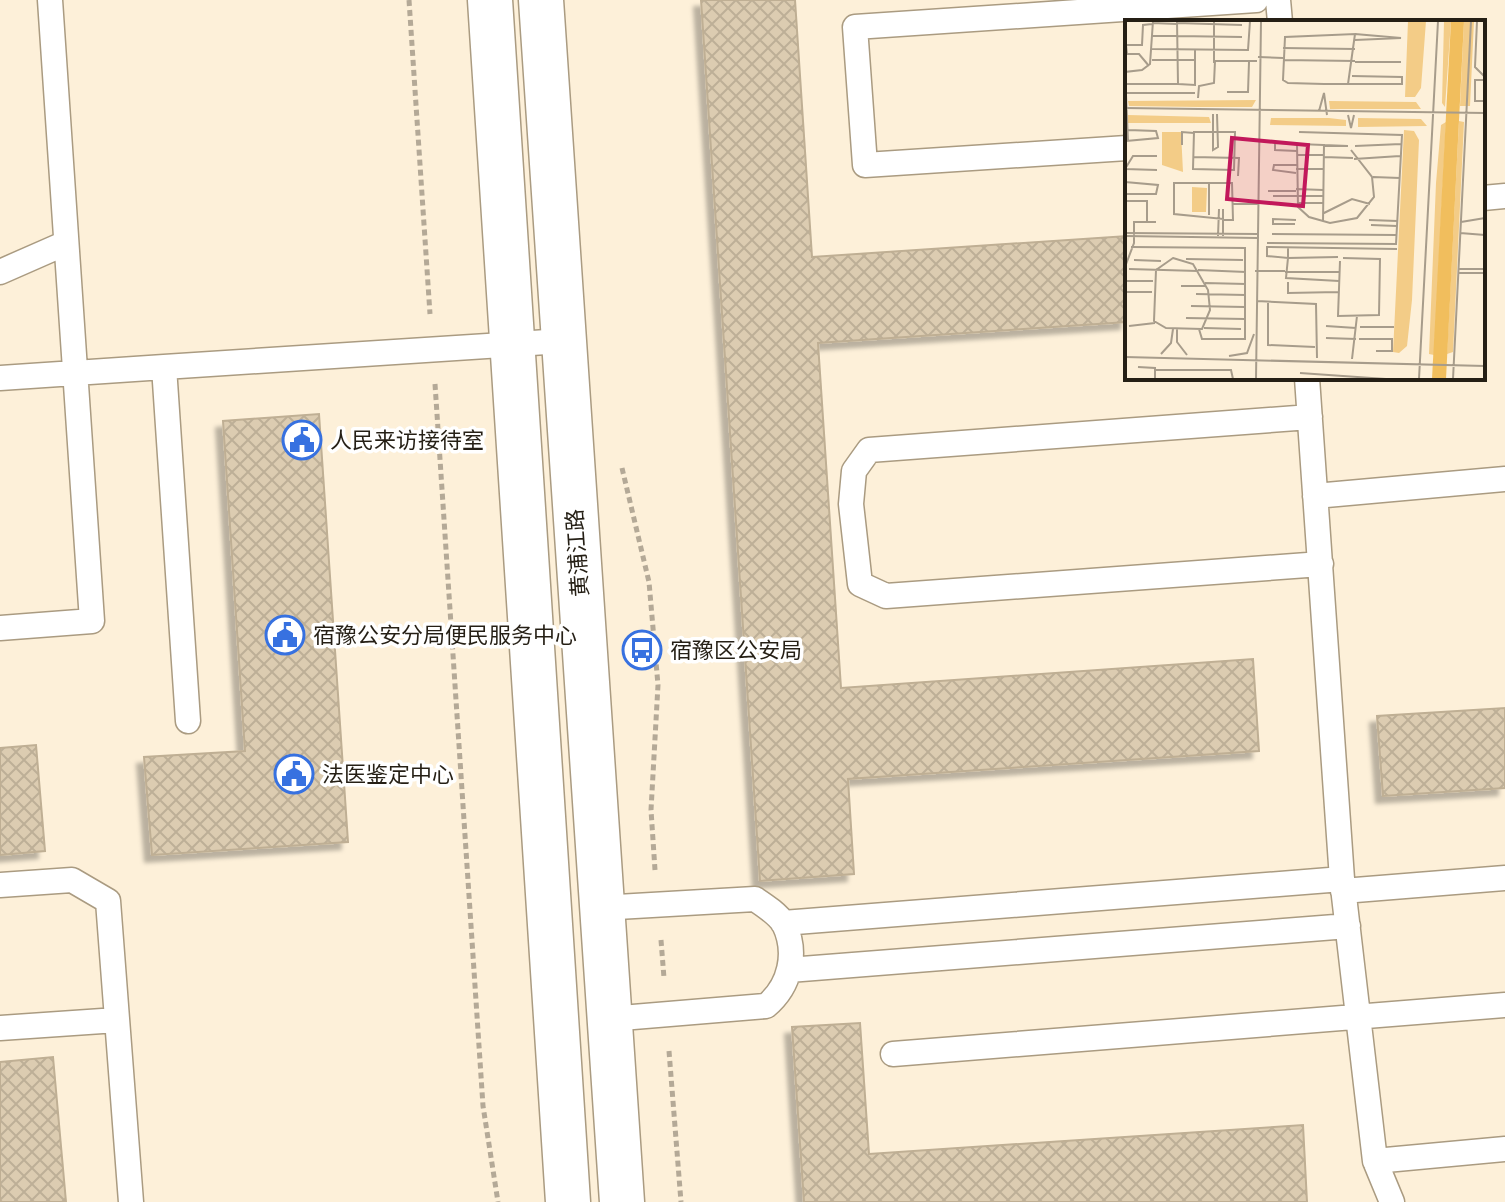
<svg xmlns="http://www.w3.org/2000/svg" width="1505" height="1202" viewBox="0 0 1505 1202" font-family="'Nunito Sans','Noto Sans SC',sans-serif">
  <defs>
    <pattern id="building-cross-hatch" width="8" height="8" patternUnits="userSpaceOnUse" patternTransform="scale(2)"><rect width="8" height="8" fill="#dcccb1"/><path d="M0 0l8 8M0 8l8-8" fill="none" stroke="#bdaf97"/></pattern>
    <filter id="shadow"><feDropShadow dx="-7" dy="7" stdDeviation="2" flood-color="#0004"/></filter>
  </defs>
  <rect width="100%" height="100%" fill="#fdf0d9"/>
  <path fill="url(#building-cross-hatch)" stroke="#bfaf94" stroke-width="2" filter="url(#shadow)" d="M701 0H795L812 257 1127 236V322L818 343 841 688 1253 659 1259 751 848 779 854 874 760 881Z
    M319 414 348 842 152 855 144 757 245 751 223 421Z
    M1505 708V788L1383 796 1377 716Z
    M36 745 45 851 0 855V748Z
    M860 1023 869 1154 1303 1125 1307 1202H804L792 1027Z
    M53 1057 66 1202H0V1062Z"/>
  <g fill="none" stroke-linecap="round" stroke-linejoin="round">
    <defs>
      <path id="service" d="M1278 0 1280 22
        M1127 148 865 165 855 27 1256 0
        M1483 198 1505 196
        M0 272 66 243
        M164 367 563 341
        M0 378 164 367 188 721
        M1307 378 1342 879 1375 1161 1392 1202
        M1310 417 869 450 854 471 851 504 860 584 886 596 1321 564
        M1315 496 1505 479
        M0 628 92 621 50 0
        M0 885 72 880 108 901 131 1202
        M1343 891 1505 878
        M600 908 755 899C764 905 778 914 784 924 798 953 790 986 766 1006L609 1019
        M783 923 1342 879
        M789 970 1348 926
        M0 1028 117 1020
        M893 1054 1505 1005
        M1375 1161 1505 1149"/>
      <path id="tertiary" d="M490 0 568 1202
        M541 0 622 1202"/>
    </defs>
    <use href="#service" stroke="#aa9b81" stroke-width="27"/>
    <use href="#tertiary" stroke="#aa9b81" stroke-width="47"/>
    <path stroke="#b4a997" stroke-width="5" stroke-dasharray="6 4" stroke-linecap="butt" d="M409 0 430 314
      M435 384 483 1106 498 1202
      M622 468 649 582 658 685 651 810 655 870
      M661 940 664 978
      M669 1051 681 1202"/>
    <use href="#service" stroke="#fff" stroke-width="24"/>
    <use href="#tertiary" stroke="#fff" stroke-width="44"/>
  </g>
  <defs>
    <symbol id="civic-ring" viewBox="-11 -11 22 22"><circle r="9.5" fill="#fff" stroke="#3771e0" stroke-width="1.5"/><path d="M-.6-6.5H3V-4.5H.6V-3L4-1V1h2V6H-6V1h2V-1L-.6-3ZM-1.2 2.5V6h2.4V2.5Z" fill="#3771e0"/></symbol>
    <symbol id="bus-ring" viewBox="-11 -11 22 22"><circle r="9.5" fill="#fff" stroke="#3771e0" stroke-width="1.5"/><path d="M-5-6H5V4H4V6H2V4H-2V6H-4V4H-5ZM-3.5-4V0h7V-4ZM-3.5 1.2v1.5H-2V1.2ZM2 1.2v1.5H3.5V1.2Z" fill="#3771e0"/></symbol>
  </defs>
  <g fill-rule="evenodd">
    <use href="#civic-ring" x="280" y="418" width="44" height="44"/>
    <use href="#civic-ring" x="263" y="613" width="44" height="44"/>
    <use href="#bus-ring" x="620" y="628" width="44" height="44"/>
    <use href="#civic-ring" x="272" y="752" width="44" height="44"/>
  </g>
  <g text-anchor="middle" stroke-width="7" stroke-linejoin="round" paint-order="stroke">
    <g font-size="22" fill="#251f15" stroke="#fff" text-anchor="start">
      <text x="330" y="448">人民来访接待室</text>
      <text x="313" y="643">宿豫公安分局便民服务中心</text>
      <text x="670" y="658">宿豫区公安局</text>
      <text x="322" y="782">法医鉴定中心</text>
    </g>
    <g font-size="22" fill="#251f15" stroke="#fff">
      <text transform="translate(577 553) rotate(-94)" y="8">黄浦江路</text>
    </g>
  </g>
  <g transform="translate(1125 20)">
    <rect width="360" height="360" fill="#fdf0d9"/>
    <path d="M146 98H204L221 100V106L145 105ZM233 98 296 99 302 106 233 107ZM334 101 339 102 328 332 322 334ZM37 112H56L58 152 37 145ZM67 167 82 168 81 192H67Z" fill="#f3cc87"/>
    <path d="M283 1H301L296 68 290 77H280ZM319 1H326L320 87 317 83ZM339 1H349L345 86H335ZM321 102 309 335 304 334 311 163 316 105ZM279 110 289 111 294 120 287 280 282 326 274 333 268 332Z" fill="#f3cc87"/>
    <path d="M131 80 127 87H74L4 86 3 81ZM204 81 291 82 296 89H205ZM3 95 84 97 86 103H3Z" fill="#f3cc87"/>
    <path d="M326 1H339L321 359H307Z" fill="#f1be5d"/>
    <path fill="none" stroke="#a79c8b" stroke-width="2" d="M352 1 350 47 360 57M89 2V43M27 3 52 4M52 3 117 5M230 14 276 18 230 20M27 16H53M53 16 117 17M0 25H17L18 5 27 4M1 25 2 34H14L24 46M158 28 230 29M27 29 123 30 125 1M133 37 158 38M27 40H70M158 40 230 41M230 42H276M360 60H350V81H360M0 64H53L52 1M53 64 70 65V29M223 64 230 14 160 17 158 60 163 63 199 64H277V57L227 56M102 72H123L124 42M0 73H70M73 78 74 66 89 63 90 41H132M0 88 360 93M194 91 199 73 202 95M88 94V130L93 127 92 94M223 95 226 108 229 95M69 112H110L109 150 68 149ZM1 121 33 118 31 111 3 110M3 121 0 52 17 50 25 44 28 1M172 124 173 187 184 197 205 203 232 198 249 177 247 157 226 130M57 125V112L69 113M230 126 276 124M172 131 150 130V123L223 126M172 135H199M68 137 114 138 113 156M199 137 228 138M229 139 275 136M0 149 8 136H32M0 149 32 150M171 149H198M171 153 148 150 149 145H172M248 157 275 158M0 162 33 165 31 174H0M49 163H107L108 200 49 194ZM171 169 198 170M143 171H171M148 176H198M0 181H22V202M172 183H198M108 184H133M199 193 227 179 245 184M84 195V163M244 200 272 201M198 202 199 124M336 202 360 198M170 204H148V199L171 200M246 205 272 206M0 213 133 214M335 213 360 215M147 214 271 215M0 216 133 218M93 216 94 189M98 216V189M142 223 271 224 277 115 174 112M6 227 120 228V319H77L74 309M163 227V238L142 236V227L272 229M213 237 163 238 161 258 214 261M48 238 68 244 83 270 85 290 77 309 41 308 29 301 31 250ZM61 239 118 240M9 240 36 241M215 241 213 296 254 295 255 239 218 238M0 247 9 223V202H31M4 249 73 251M333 249H360M73 250 121 252M130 251H160M160 252H214M333 253H360M2 261H28M360 261V327M163 262V273L213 272M80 263 121 264M56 266H81M0 272H27M71 274 121 275M132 281 191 284 192 338M143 283V325L190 327M66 286 120 287M61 298 120 299M4 306 30 303M201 306 231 308M235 307H269M79 308 116 309M52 309V322L62 335M201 318 231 319M234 319H267V331H251M36 334 46 323 48 309M104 336 122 333 129 314M0 337 360 346M227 339 232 296M13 347 30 348V359M30 350H106L108 359M175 353 261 359M131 359 136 1M294 359 313 1M328 359 346 1"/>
    <path fill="#c2185b" fill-opacity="0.15" stroke="#c2185b" stroke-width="4" d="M107 118 183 125 178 186 102 179Z"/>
    <rect width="360" height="360" fill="none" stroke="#251f15" stroke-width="4"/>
  </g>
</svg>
